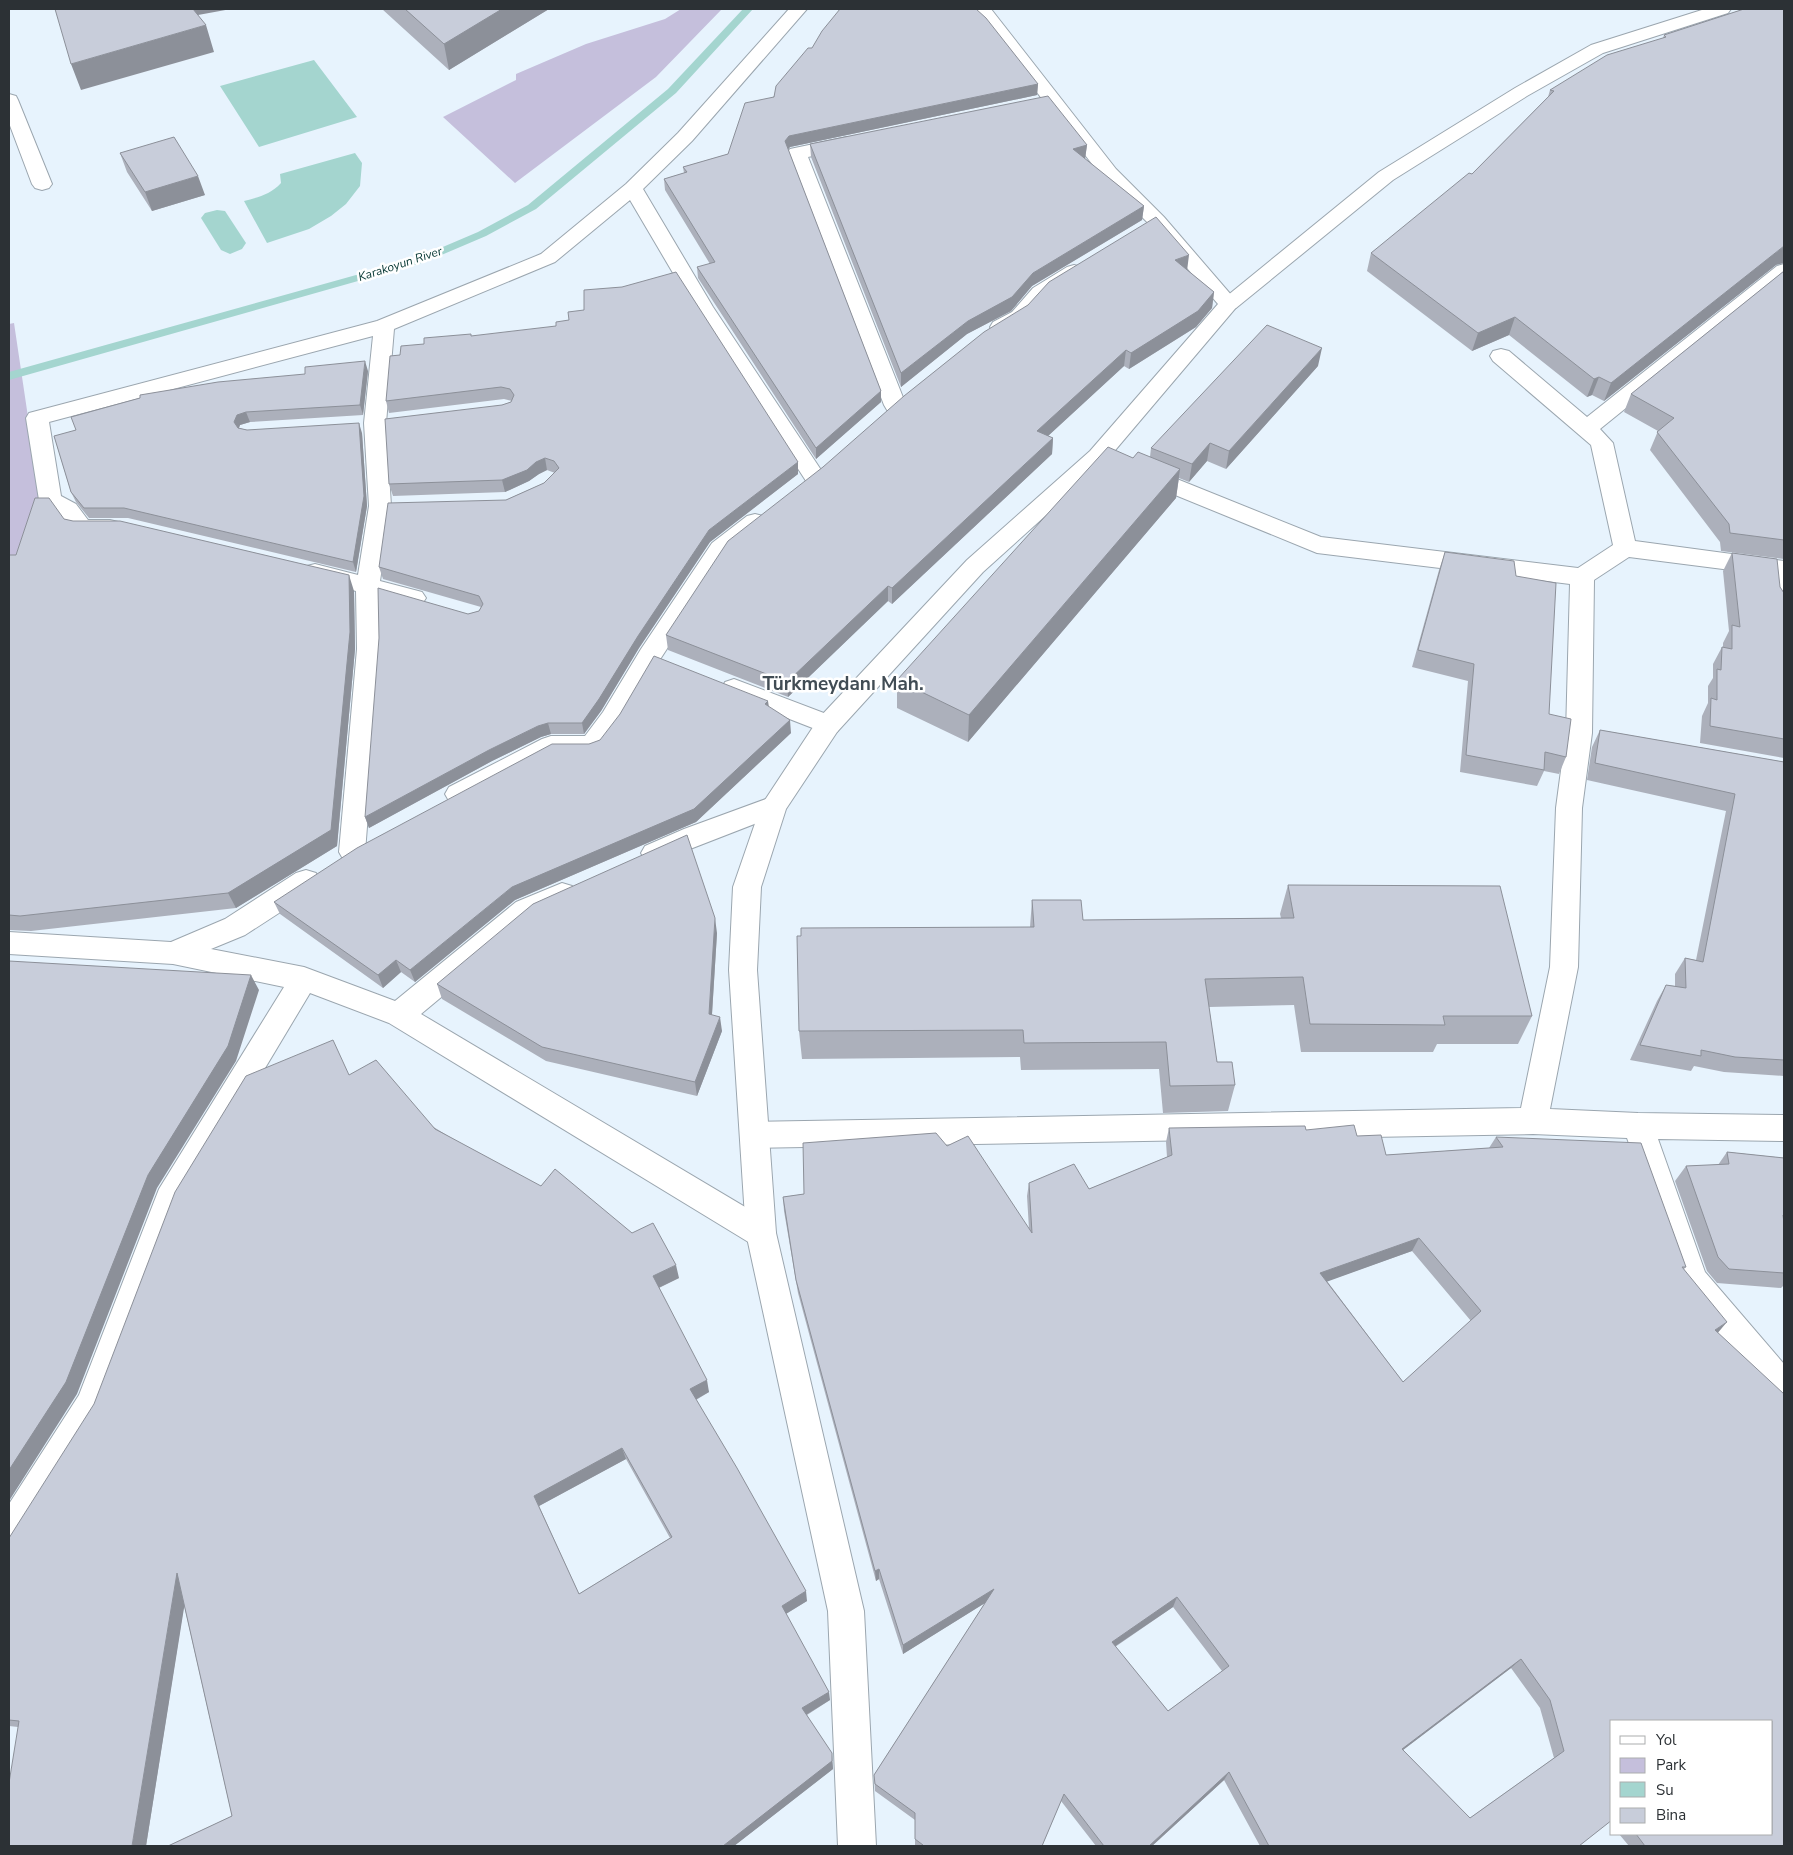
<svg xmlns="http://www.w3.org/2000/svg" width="1793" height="1855" viewBox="0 0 1793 1855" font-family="'Nunito Sans',sans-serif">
  <rect width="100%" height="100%" fill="#e7f3fd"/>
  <path fill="#c5bfdc" d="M681 9H722L656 77 515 183 443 117 516 80V74L586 44 665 19Z
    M14 323 42 511 9 568V324Z"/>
  <path fill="#a4d5cf" d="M314 60 357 117 259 147 220 86Z
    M355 153 362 163 360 186 346 204 331 216 309 229 267 243 244 201C258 197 270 195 281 183L280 174Z
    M217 210 225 211 246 243 242 249 230 254 221 250 201 218 205 213Z"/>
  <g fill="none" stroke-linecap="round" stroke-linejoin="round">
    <path fill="#a4d5cf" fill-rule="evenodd" d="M743 9H753L676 93 536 209 486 236 425 262 9 380V372L417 258 478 232 528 205 668 89Z"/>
    <defs>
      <path id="minor" d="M789 9H807L692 141 643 189 713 307 825 476 822 481 814 483 806 481 693 307 630 200 555 262 394 329 386 423 391 506 380 581 422 592 426 598 422 604 414 606 380 597 381 649 365 852 361 859 352 862 343 859 339 852 357 649 356 591 307 578 303 572 307 566 315 564 358 575 369 506 364 423 373 336 49 422 61 496 76 504 88 520H110L118 522 122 528 118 534C104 537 87 537 73 534L60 514 42 505 39 500 26 418 29 413 377 321 541 254 626 184 678 133Z
        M1705 9H1731L1728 13 1603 53 1527 96 1393 180 1236 308 1229 310 1222 308 1219 304 1222 300 1379 172 1515 88 1591 45Z
        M9 94 16 96 18 100 52 184 49 188 42 190 35 188 32 184 9 123Z
        M847 137 854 139 856 143 854 147 808 157 906 405 903 410 895 412 887 410 884 405 787 153 790 149Z
        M1784 264V280L1600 429 1613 443 1635 541 1784 561V612L1776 610 1772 604 1770 575 1629 557 1594 580 1592 733 1582 808 1578 967 1550 1109 1638 1113 1784 1115V1141L1658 1139 1705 1272 1784 1364V1403L1772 1399 1681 1290 1627 1138 1533 1134 755 1148 744 1144 740 1135 744 1126 755 1122 1521 1108 1550 967 1556 808 1566 733 1570 584 1317 553 1136 479 1133 474 1136 469 1144 467 1152 469 1321 537 1578 568 1613 545 1591 445 1493 361 1490 356 1493 351 1501 349 1509 351 1587 417 1777 266Z
        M1074 265 1081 267 1084 271 1081 275C1070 282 1058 288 1048 296 1031 309 1019 338 993 332L990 327 993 322 1012 312 1033 288 1067 267Z
        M755 514 763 516 767 522 763 528 728 555 659 661 621 726 601 752 592 755H555L467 801 458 804 449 801 445 794 449 787 542 739 551 736H585L603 712 641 649 712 543 747 516Z
        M734 679 837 718 841 725 837 732 828 734 725 694 722 688 725 682Z
        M774 796 783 799 787 806 783 813 654 863 645 860 641 853 645 846 684 829Z
        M306 870 316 873 319 881 316 889 245 935 211 949 304 967 395 1001 516 902 562 883 572 886 576 894 572 902 536 918 421 1014 772 1223 776 1233 772 1243 761 1247 750 1243 389 1023 310 993 183 1205 104 1415 21 1547 9 1552V1504L79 1395 159 1189 284 987 173 964 9 954V932L171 942 225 919 296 873Z"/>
      <path id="major" d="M973 9H991L1116 169 1164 217 1239 304 1106 461 983 572 837 732 786 809 761 887 757 970 776 1233 864 1611 876 1846H838L828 1611 746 1233 729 970 733 887 761 806 819 718 967 560 1090 451 1218 304 1150 225 1102 177Z"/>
    </defs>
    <use href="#minor" stroke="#9ba6af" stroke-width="2"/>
    <use href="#major" stroke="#9ba6af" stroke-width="2"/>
    <use href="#minor" fill="#fff" fill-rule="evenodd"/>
    <use href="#major" fill="#fff" fill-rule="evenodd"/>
  </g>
  <path fill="#acb0bb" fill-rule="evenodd" d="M382 9H549L449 70Z
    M1744 9 1776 265 1604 401 1592 395 1587 397 1509 335 1472 351 1367 271 1371 253 1472 174 1548 97 1550 90 1663 38 1664 35Z
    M812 48 1038 84 1037 95 790 147 788 149 881 391V402L816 459 698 278 697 267 710 264 665 190 664 179 684 173 683 167 728 154Z
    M810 144 1087 145 1085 159 1144 206 1142 220 1032 286 1011 311 967 334 901 387 811 157Z
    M120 153 205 195 152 211 127 172Z
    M1187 270 1214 292 1212 308 1196 327 1129 369 1124 366 1048 436 1053 438 1052 454 892 604 888 601 788 697 668 650 666 635 1028 305Z
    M1784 271V559L1721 551 1720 542 1650 450 1658 431 1624 412 1631 394Z
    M472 336 798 462V474L710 542 639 648 601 711 584 734H551L541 737 492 761 369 828 365 817 468 614 479 611 481 607 383 579 379 567 506 500 544 483 555 473 547 470 539 474 529 481 505 492 393 496 389 484 502 405 511 402 512 401 504 399 389 413 386 401 400 355 424 344Z
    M1318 366 1226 469 1207 461 1189 482 1179 478 1176 498 968 742 897 708V680L1133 458 1150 457 1151 448Z
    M368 371 363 415 250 422 240 425 239 428 247 430 362 433 367 506 356 572 128 518H89L76 502 71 492 54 436Z
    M64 519 354 591 355 649 337 846 236 908 31 931 9 930V931V555H16Z
    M1445 552 1516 576 1549 714 1566 757 1559 774 1544 771 1537 786 1460 772 1468 681 1412 667 1439 570Z
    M1732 553 1780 587 1784 593V758L1700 743 1702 716 1708 703V686L1713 678V664L1722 647H1723V643L1729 631 1723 571Z
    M769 707 791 733 696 822 515 900 415 982 401 972 383 988 280 914 274 902 589 744Z
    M1600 730 1784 762V1076L1724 1072 1694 1066 1691 1071 1630 1060 1657 1001 1666 985 1675 986V974L1685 958 1696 960 1726 811 1587 780 1592 747Z
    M1288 885 1532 1016 1518 1044H1437L1433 1052H1301L1294 1005 1209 1007 1217 1062 1235 1085 1228 1111 1163 1113 1159 1069 1021 1070 1020 1057 802 1059 799 1031 1030 927 1032 900 1083 920 1281 918 1280 914Z
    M717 933 712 1015 722 1031 697 1096 546 1061 442 999 437 984Z
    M349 1075 679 1278 659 1288 709 1392 696 1400 807 1601 786 1614 830 1700 807 1715 832 1761 833 1769 734 1846H168L232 1816 184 1605 146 1846 18 1727 9 1726V1538ZM626 1459 670 1538 579 1594 539 1506Z
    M1169 1128 1306 1130 1357 1136 1386 1155 1489 1148 1496 1137 1686 1267 1684 1269 1718 1332 1784 1846H1629L1619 1834H1772L1612 1721V1823L1610 1821 1579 1846H1260L1224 1780 1152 1846H1096L1061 1801 1042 1846H916L915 1845V1820L875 1791 874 1775 985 1603 903 1654 879 1579 876 1581 798 1293 784 1211 783 1197 804 1194 947 1146 1029 1229 1027 1196 1029 1183 1089 1189 1167 1157 1166 1142ZM1412 1251 1471 1321 1403 1382 1327 1281ZM1173 1607 1222 1671 1168 1711 1115 1647ZM1511 1668 1540 1708 1554 1758 1470 1818 1403 1750Z
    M1727 1152 1784 1158V1285L1781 1288 1717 1283 1707 1271 1675 1181 1686 1166 1718 1165Z"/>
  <path fill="#8c9099" d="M184 9H231L187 17Z
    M502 9H549L449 70 444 44Z
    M206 25 214 52 81 90 71 64Z
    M1038 84 1037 95 790 147 786 152 785 141 789 136Z
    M1087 145 1085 159 1072 162 1073 149Z
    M198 176 205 195 152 211 145 192Z
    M1144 206 1142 220 1032 286 1011 311 967 334 901 387V373L968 321 1033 273Z
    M1784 246V263L1776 265 1604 401 1611 383Z
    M1189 255 1187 271 1175 260Z
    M1214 292 1212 308 1196 327 1129 369 1131 353Z
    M1515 317 1509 335 1472 351 1478 333Z
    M1322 348 1318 366 1226 469 1229 451Z
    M1126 350 1124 366 1036 447 1037 431Z
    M365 361 368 371 363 415 360 405Z
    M1599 377 1592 395 1587 397 1594 379Z
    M881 391V402L816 459V448Z
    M246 412 250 422 240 425 237 432 234 422 237 415Z
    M359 423 362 433 367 506 356 572 353 562Z
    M1053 438 1052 454 892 604V588Z
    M1210 443 1207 461 1189 482 1192 464Z
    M545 458 547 470 539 474 529 481 505 492 502 480 536 462Z
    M798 462V474L710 542 639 648 601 711 584 734 582 723 638 636 709 530Z
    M1180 469 1176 498 968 742 969 715Z
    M349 575 354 591 355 649 337 846 236 908 228 893Z
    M888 586V601L788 697 787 682Z
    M768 701 770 714 765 704Z
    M790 720 791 733 696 822 515 900 415 982 410 970 512 887Z
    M548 723 551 734 541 737 492 761 369 828 365 817 489 750 538 726Z
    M715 918 717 933 711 1029 709 1014Z
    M396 960 401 972 383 988 378 975Z
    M251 975 259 990 236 1061 157 1188 77 1394 9 1501V1470L148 1175Z
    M720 1017 722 1031 697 1096 695 1082Z
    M1419 1238 1412 1251 1315 1286 1320 1273Z
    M676 1265 679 1278 656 1289 653 1276Z
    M1727 1322 1716 1335 1715 1330Z
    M707 1380 709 1392 693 1401 690 1389Z
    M622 1448 626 1459 539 1506 534 1496Z
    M879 1569V1579L876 1581 875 1571Z
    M177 1573 188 1583 146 1846H132Z
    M994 1589 993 1598 903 1654V1645Z
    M806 1591 807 1601 784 1615 782 1606Z
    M1177 1597 1173 1607 1108 1651 1112 1642Z
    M1521 1659 1511 1668 1395 1756 1402 1749Z
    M829 1692 830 1700 804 1716 802 1708Z
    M832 1753 833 1769 734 1846H723Z
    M1229 1772 1224 1780 1152 1846H1149Z"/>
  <path fill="#c8cdda" stroke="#8c9099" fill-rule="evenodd" d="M55 9H193L206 25 71 64Z
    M405 9H502L444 44Z
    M840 9H976L986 18 1038 84 789 136 785 141 881 391 816 448 697 267 715 262 664 179 687 172 683 167 728 154 745 103 774 97 776 86 808 48H812L822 31Z
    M1744 9H1784V246L1611 383 1599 377 1594 379 1515 317 1478 333 1371 253 1469 173 1472 174 1554 91 1550 90 1607 55 1666 37 1664 35Z
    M1048 96 1087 145 1073 149 1144 206 1033 273 1012 297 968 321 901 373 810 144Z
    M174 137 198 176 145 192 120 153Z
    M1156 217 1189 255 1175 260 1214 292 1198 311 1131 353 1126 350 1037 431 1053 438 892 588 888 586 787 682 666 635 728 541 823 467 904 396 984 332 1028 305 1049 282Z
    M1784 271V540L1730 533 1729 524 1657 432 1674 418 1631 394Z
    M676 272 798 462 709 530 638 636 599 699 582 723H548L538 726 489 750 365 817 379 638 378 588 468 614 479 611 483 604 479 596 379 567 388 503 506 500 544 483 559 468 554 461 545 458 536 462 527 470 502 480 389 484 385 419 502 405 511 402 514 395 510 389 501 387 386 401 390 356 400 355 401 346 424 344V338L471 334V336L556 326V322L569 320 568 312 584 310V290L622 287Z
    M1267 325 1322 348 1229 451 1210 443 1192 464 1151 448Z
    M365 361 360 405 246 412 237 415 234 422 238 428 247 430 359 423 364 496 353 562 124 508H84L71 492 54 436 76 430 71 417 140 398V395L218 382 305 374V367Z
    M1108 447 1133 458 1138 452 1180 469 969 715 897 680Z
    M35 498H49L64 519 73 521H120L349 575 350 632 331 830 228 893 20 916 9 915V555H16Z
    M1445 552 1514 561 1516 576 1556 583 1549 714 1571 719 1566 757 1545 752 1544 770 1466 755 1474 664 1418 650Z
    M1732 553 1777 559 1780 587 1784 593V739L1710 726 1711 698 1717 700V669L1721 670 1722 647 1732 649V625L1740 627Z
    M654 656 768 701 765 704 790 720 694 809 512 887 410 970 396 960 378 975 274 902 357 848 552 744H589L600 740 620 714Z
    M1600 730 1784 762V1060L1735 1057 1701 1050V1056L1640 1045 1666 985 1686 988 1685 958 1703 962 1735 794 1595 763Z
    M687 835 715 918 709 1014 720 1017 695 1082 542 1047 437 984 533 904Z
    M1288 885 1500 886 1532 1016H1443L1445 1025 1310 1024 1303 977 1205 979 1217 1062H1232L1235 1085 1170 1086 1166 1042 1024 1043 1023 1030 799 1031 797 936H801V928L1034 927 1032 900H1081L1083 920 1294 918Z
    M9 961 251 975 228 1046 148 1175 66 1382 9 1470Z
    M333 1040 349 1075 376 1060 435 1129 541 1186 555 1169 632 1233 653 1223 676 1265 653 1276 707 1380 690 1389 737 1468 806 1591 782 1606 829 1692 802 1708 832 1753V1761L723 1846H168L232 1816 177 1573 132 1846H9V1783L19 1721 9 1720V1538L94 1404 175 1192 246 1076ZM622 1448 672 1537 579 1594 534 1496Z
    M1354 1125 1357 1136 1381 1135 1386 1155 1503 1147 1496 1137 1641 1143 1686 1267H1682L1727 1322 1715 1330 1784 1394V1846H1645L1636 1834H1772V1721H1612V1820L1579 1846H1269L1229 1772 1149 1846H1104L1064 1794 1042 1846H923V1845L915 1839V1813L875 1784 874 1775 994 1589 903 1645 879 1569 875 1571 796 1280 783 1197 804 1194 803 1143 936 1133 947 1146 968 1136 1032 1233 1029 1183 1074 1164 1089 1189 1172 1155 1169 1128 1305 1126 1306 1130ZM1419 1238 1481 1311 1403 1382 1320 1273ZM1177 1597 1229 1666 1168 1711 1112 1642ZM1521 1659 1550 1700 1564 1751 1470 1818 1402 1749Z
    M1727 1152 1784 1158V1215H1783L1784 1223V1273L1729 1269 1718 1257 1686 1166 1729 1164Z"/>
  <g text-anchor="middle" stroke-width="5" stroke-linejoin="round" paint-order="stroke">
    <g font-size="12" font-style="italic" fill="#043531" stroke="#fff">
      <text transform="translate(400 264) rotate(-18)" y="4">Karakoyun River</text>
    </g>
    <g font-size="19" font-weight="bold" fill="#414c54" stroke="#fff">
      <text x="843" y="690">Türkmeydanı Mah.</text>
    </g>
  </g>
  <rect width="1793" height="1855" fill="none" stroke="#2c3135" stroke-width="20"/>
  <rect x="1610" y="1720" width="162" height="115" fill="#ffffff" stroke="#abadae"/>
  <rect x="1620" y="1736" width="25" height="8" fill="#ffffff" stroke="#abadae"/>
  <text x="1656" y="1745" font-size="15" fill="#2c3135">Yol</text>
  <rect x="1620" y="1758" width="25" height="15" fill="#c5bfdc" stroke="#abadae"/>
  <text x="1656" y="1770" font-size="15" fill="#2c3135">Park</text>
  <rect x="1620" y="1782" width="25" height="15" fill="#a4d5cf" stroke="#abadae"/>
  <text x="1656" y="1795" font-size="15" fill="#2c3135">Su</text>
  <rect x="1620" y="1808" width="25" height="15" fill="#c8cdda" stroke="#abadae"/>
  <text x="1656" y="1820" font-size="15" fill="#2c3135">Bina</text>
</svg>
